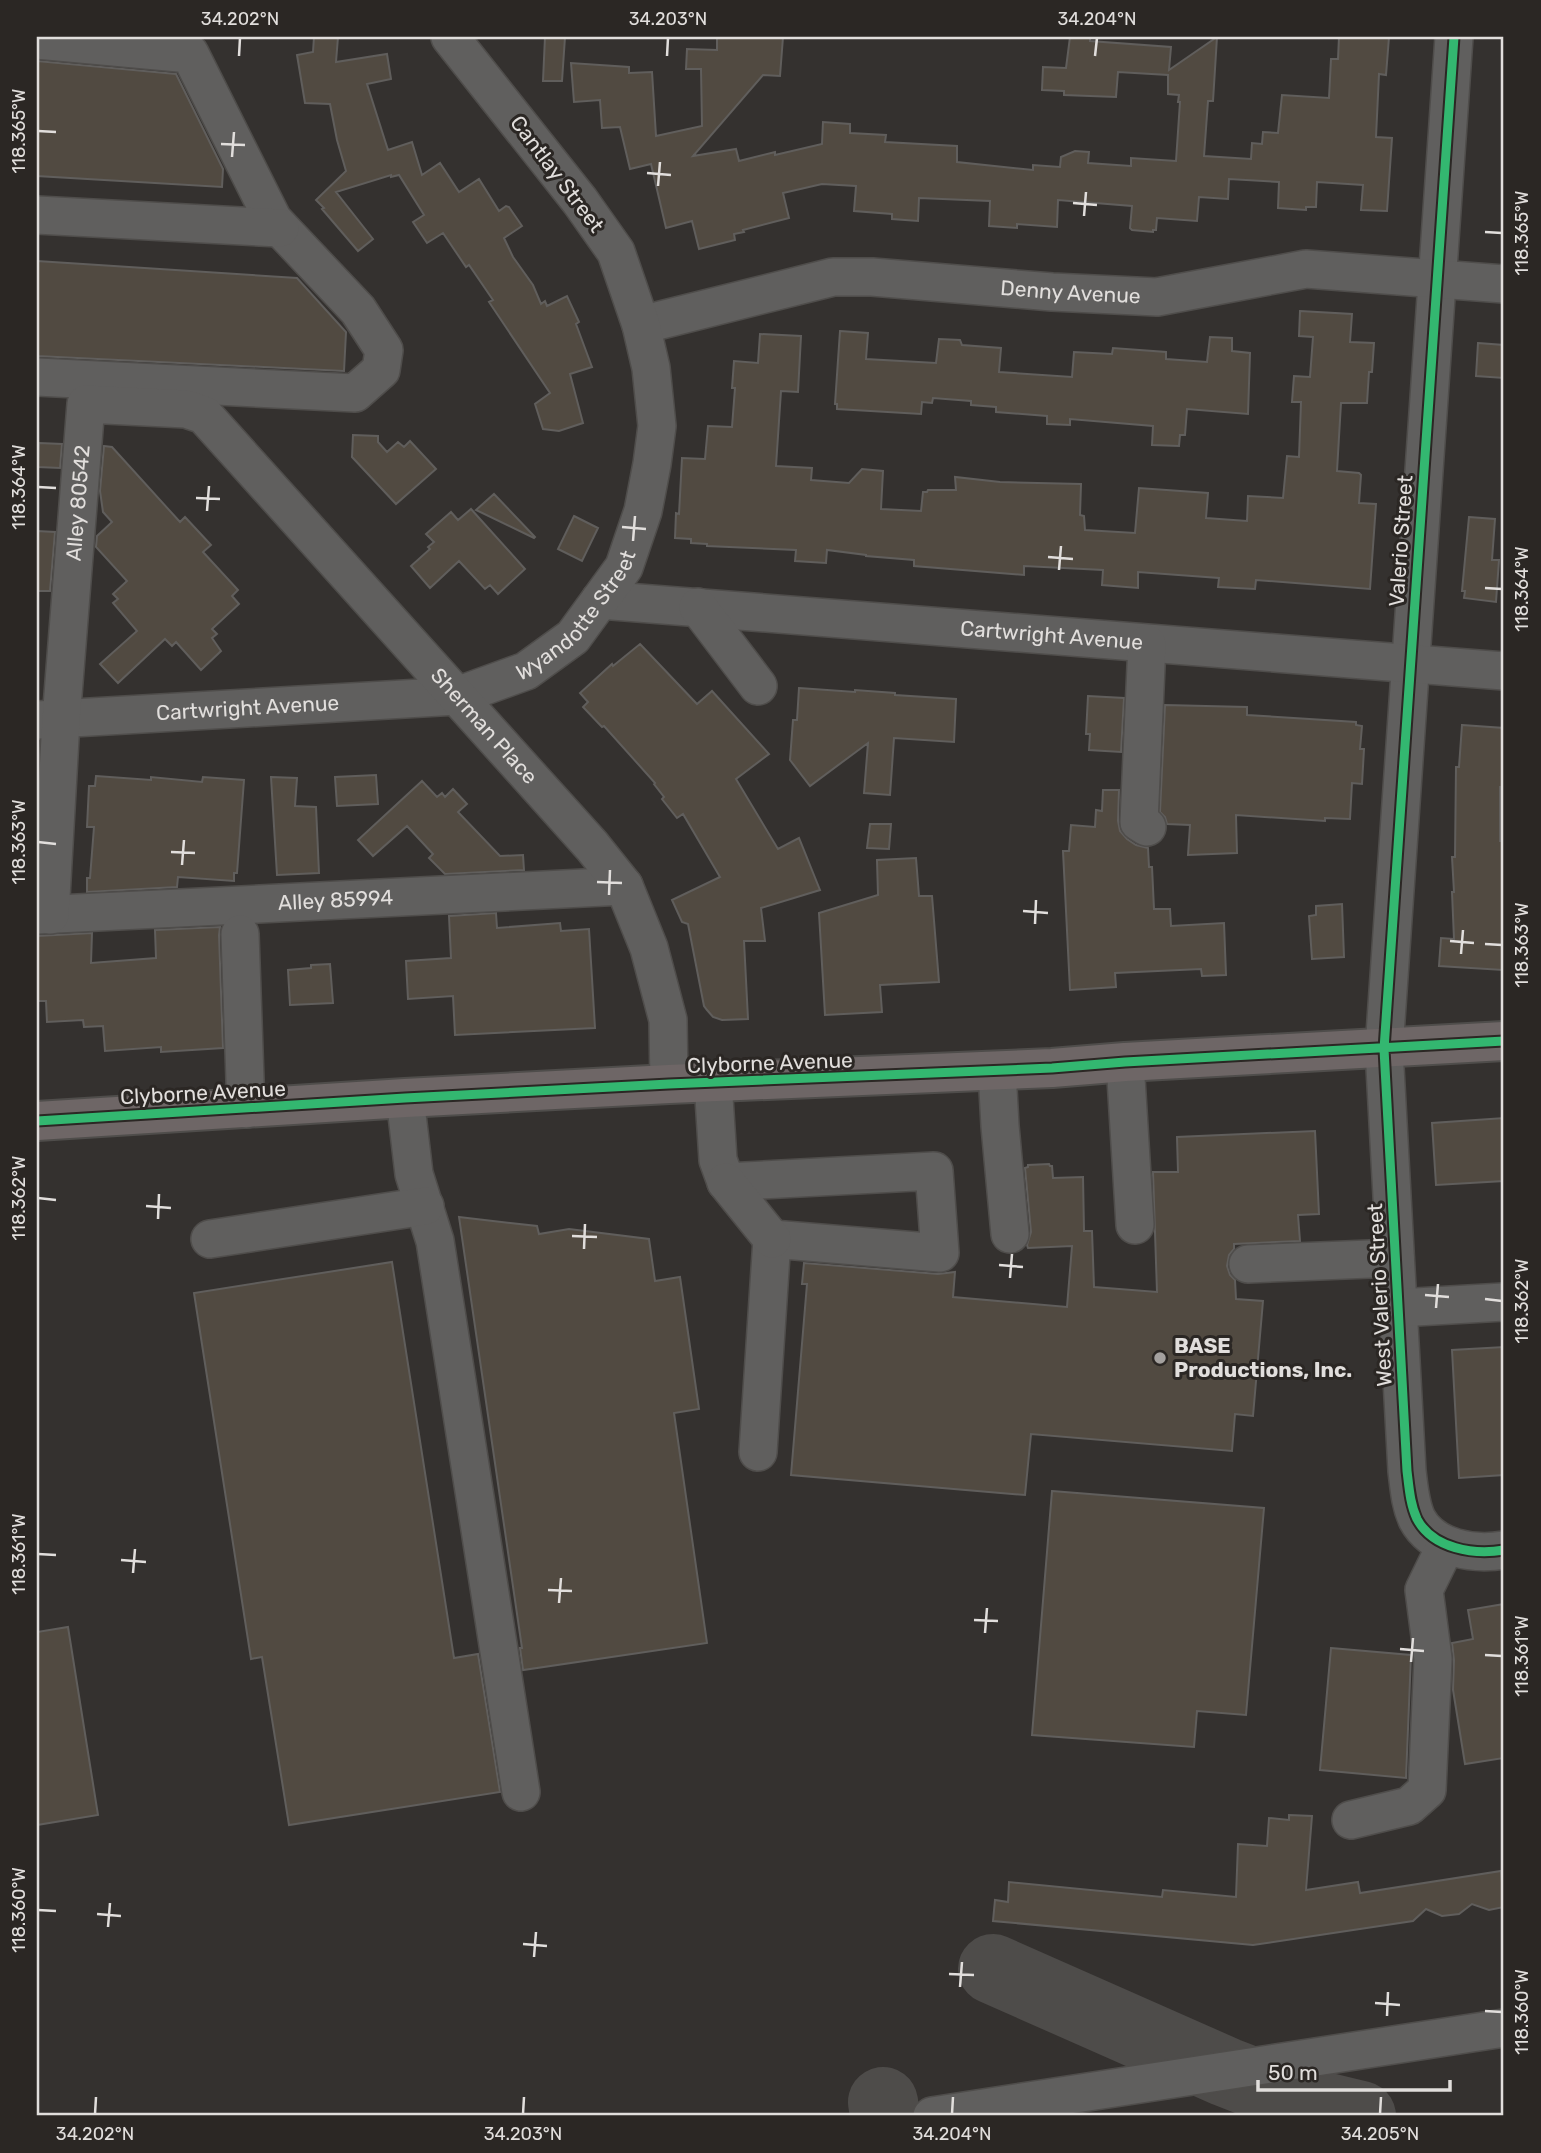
<svg xmlns="http://www.w3.org/2000/svg" width="1541" height="2153" viewBox="0 0 1541 2153" font-family="Rubik,sans-serif">
  <rect width="100%" height="100%" fill="#34312f"/>
  <g fill="none" stroke-linecap="round" stroke-linejoin="round">
    <path stroke="#4e4c4a" stroke-width="70" d="M993 1969 1226 2072 1303 2102 1361 2116
      M883 2102 885 2116"/>
  </g>
  <path fill="#514a41" stroke="#605e5c" stroke-width="2" d="M314 37H338L336 62 387 54 391 79 367 84 388 150 412 142 422 175 440 163 459 192 479 179 499 211 506 206 509 207 522 226 504 238 513 257 533 285 541 304 545 301 547 306 567 296 579 322 576 324 592 367 570 374 583 423 559 431 543 429 535 404 550 393 489 302 493 300 469 265 466 267 443 233 427 243 413 222 424 215 399 175 391 177V175L336 192 373 239 358 251 322 209 324 208 316 200 346 171 337 140 330 104 305 103 297 55 313 52Z
    M545 37H565L562 81H543Z
    M717 37H783L780 76 763 75 693 156 736 149 739 161 775 152V155L822 144 823 122 850 124V133L886 135 885 142 957 146V162L1033 170V165L1060 167 1061 157 1075 151 1089 152 1088 163 1131 166V158L1176 161 1180 102H1178L1179 95 1168 94V75L1118 72 1116 97 1064 95V91L1042 90 1043 67 1066 68 1070 37H1090V41L1171 47 1169 70 1217 37 1213 101H1208L1204 156 1251 159 1252 143 1262 144 1263 132 1278 133 1282 95 1329 98 1331 59H1338L1339 37H1389L1386 75 1379 74 1376 137 1392 138 1387 211 1361 210 1363 185 1317 182 1316 207H1306V210L1278 208 1279 182 1229 179 1228 199 1199 197 1197 221 1157 218 1156 230H1153V232L1132 230 1130 228 1132 206 1058 200 1057 227 1017 224V228L989 226 990 201 919 198 918 221 892 219V214L854 211 856 186 822 184 783 193 789 218 743 230 744 232 734 234 735 240 699 249 692 221 666 228 651 164 630 169 620 127 602 128 600 100 574 102 571 63 629 67V73L652 72 656 136 702 126 701 69H686L687 49 717 50Z
    M37 61 176 74 223 169 222 187 37 176Z
    M37 261 297 278 346 332 344 371 37 356Z
    M1300 311 1352 314 1350 342 1374 343 1372 372H1369L1367 403H1341L1337 471 1359 473 1361 475 1359 503 1376 504 1370 589 1256 580 1255 589 1218 587 1219 578 1138 572V588L1102 585 1103 570 1024 566V575L914 566V560L866 556V555L827 550 826 563 795 561 796 550 707 546V544L691 543V539L675 538 676 513 679 514 682 458 705 459 708 426 732 427 735 388H732L734 361 758 363 760 334 801 336 798 392 781 391 776 466 812 468 811 480 849 483 862 469 883 471 881 509 921 511 923 492H927L928 490H956L955 477 1000 482 1081 484 1080 515 1084 516 1085 530 1135 533 1139 488 1208 493 1206 518 1247 521 1248 496 1283 498 1287 456 1299 457 1301 402H1292L1294 376 1310 377 1313 337 1299 336Z
    M840 331 868 333 866 359 936 363 939 339 960 340 962 345 1001 348 999 372 1072 377 1074 352 1112 354 1113 348 1166 352V359L1207 362 1210 337 1232 338V351L1250 353 1248 414 1187 409 1185 435H1180L1179 446 1152 445 1153 426 1070 419V425L1047 424V416L996 412V407L971 405V401L933 398 932 403 922 402 921 414 837 409V404H835Z
    M1478 343 1504 345V378L1476 376Z
    M353 435 378 436V442L387 452 398 442 404 447 410 441 436 469 396 504 352 457Z
    M39 443 62 444 60 468 38 467Z
    M104 446 112 447 180 522 185 517 211 545 203 552 238 590 232 596 239 604 212 629 217 634 212 638 221 651 201 670 176 642 172 646 165 639 118 683 100 664 137 631 113 603 118 599 113 594 127 581 96 547 97 536 112 522 103 512 100 491Z
    M494 494 535 537 534 538 476 510Z
    M471 509 525 569 498 594 490 585 485 589 459 561 430 588 411 566 430 549 428 547 434 542 426 534 451 512 458 520Z
    M574 516 598 528 582 561 558 549Z
    M1469 517 1495 519 1492 560H1499L1496 602 1464 598 1465 591H1462Z
    M37 531 55 532 50 591H37Z
    M640 644 697 704 712 691 769 754 736 779 778 849 799 838 820 890 761 908 765 941H744L748 1019 722 1020 713 1017 707 1010 704 1006 688 924 682 922 672 900 720 877 683 814 677 818 662 799 664 797 654 784 655 783 604 726 602 727 583 707 588 702 580 693 612 664 613 666Z
    M799 688 855 692V690L895 693V695L956 699 954 742 894 738 890 795 864 793 868 743 810 786 790 760 793 720H797Z
    M1088 696 1124 698 1121 752 1089 750 1090 734H1086Z
    M1165 705 1247 707V715L1356 722V725L1362 726 1360 749H1364L1362 784 1352 783 1350 819 1325 818V821L1236 815 1237 853 1188 855 1190 825 1167 824 1165 817 1160 812Z
    M1462 725 1504 728V787H1500V841H1504L1503 970 1439 966 1441 938 1454 939 1452 892H1454L1452 857H1455L1456 767H1459Z
    M376 775 378 804 337 806 335 777Z
    M96 776 151 780V777L202 782 203 777 244 780 237 873H234V881L178 877 177 887 87 892V878H90L94 827H87L89 786H95Z
    M271 777 297 778 295 806 316 807 319 873 277 875Z
    M422 781 437 797 442 793 445 797 453 789 467 804 458 812 500 856 523 855 524 870 445 874 429 858 433 854 407 826 373 856 358 840Z
    M1103 790H1119L1118 821 1120 831 1127 839 1136 845 1148 848 1149 867H1152L1154 909H1170L1171 926 1224 923 1226 975 1202 976 1201 969 1115 973 1116 987 1070 990 1063 851H1069L1071 825 1095 827 1096 810 1102 811Z
    M870 824H891L889 849 867 848Z
    M916 858 919 896H932L939 982 880 985 882 1012 825 1015 819 913 878 895 877 860Z
    M1342 904 1344 957 1312 959 1309 916 1316 915V906Z
    M496 913 497 928 560 923 561 931 589 929 595 1028 455 1035 453 996 408 999 406 961 451 958 449 916Z
    M220 927 219 935 223 1048 161 1052V1047L105 1051 103 1026 84 1027 83 1020 47 1022 46 1001H37V936L92 933 91 963 156 958 155 930Z
    M330 964 333 1003 290 1005 288 970 311 968V965Z
    M1504 1118V1181L1436 1185 1432 1123Z
    M1315 1131 1319 1214 1298 1215 1300 1241 1234 1244V1249L1229 1255 1227 1266 1230 1275 1235 1280 1236 1299 1263 1301 1253 1416 1235 1414 1232 1451 1031 1434 1025 1495 791 1475 807 1284H802L804 1263 938 1274 955 1272 953 1297 1067 1307 1072 1246 1028 1248 1027 1245 1031 1232 1025 1168 1028 1167V1165L1049 1164 1050 1166H1052L1053 1178 1083 1177 1084 1231H1092L1094 1287 1157 1292 1153 1172H1178L1177 1137Z
    M459 1217 537 1226 539 1234 569 1229 649 1239 655 1281 680 1277 699 1409 674 1413 707 1643 523 1670 520 1648H522Z
    M392 1262 454 1658 478 1654 500 1792 289 1825 262 1657 251 1659 194 1293Z
    M1504 1347V1475L1459 1478 1452 1350Z
    M1052 1491 1264 1508 1246 1715 1197 1711 1194 1747 1032 1735Z
    M1504 1604V1758L1465 1764 1453 1690 1454 1660 1452 1643 1473 1639 1468 1610Z
    M68 1627 98 1815 37 1825V1632Z
    M1331 1648 1411 1655 1406 1778 1320 1770Z
    M1289 1815 1312 1816 1306 1890 1358 1882 1360 1893 1501 1871 1504 1907 1489 1910 1472 1904 1459 1914 1442 1916 1426 1909 1413 1921 1253 1945 993 1921 995 1900 1008 1902 1009 1882 1162 1897 1163 1890 1236 1897 1238 1844 1267 1846 1269 1818 1289 1820Z"/>
  <g fill="none" stroke-linecap="round" stroke-linejoin="round">
    <defs>
      <g id="minor">
        <path d="M1454 37 1384 1049 1407 1471C1409 1487 1410 1504 1417 1519 1433 1549 1474 1555 1504 1550"/>
        <path d="M37 40 190 54 273 220 358 310 384 350 381 370 355 393 37 377"/>
        <path d="M37 215 280 228"/>
        <path id="s1" d="M641 325 833 277H872L1052 292 1157 297 1306 269 1504 284"/>
        <path id="s2" d="M600 600 1504 671"/>
        <path d="M698 607 758 686"/>
        <path id="s3" d="M38 720 457 696 526 671 573 637 624 567 643 511 652 464 657 426 651 368 641 325 616 252 580 201 450 37"/>
        <path d="M1147 827 1139 822 1147 644"/>
        <path id="s4" d="M37 915 624 886"/>
        <path id="s5" d="M50 915 61 720 86 404 186 409 204 415 592 846 624 886 649 948 668 1020 669 1084"/>
        <path d="M240 934 246 1109"/>
        <path d="M1125 1062 1135 1225"/>
        <path d="M997 1071 1000 1126 1010 1234"/>
        <path d="M713 1082 718 1160 726 1182 934 1171 940 1253 772 1239 758 1452"/>
        <path d="M405 1098 414 1174 435 1241 521 1792"/>
        <path d="M726 1182 772 1239"/>
        <path d="M210 1239 425 1206"/>
        <path d="M1248 1264 1395 1258"/>
        <path d="M1398 1308 1504 1302"/>
        <path d="M1351 1820 1409 1806 1427 1790 1433 1659 1424 1590 1446 1545"/>
        <path d="M932 2116 1504 2028"/>
      </g>
      <path id="major" d="M37 1121 405 1098 669 1084 1052 1068 1125 1062 1504 1041"/>
    </defs>
    <use href="#minor" stroke="#4f4d4b" stroke-width="40"/>
    <use href="#major" stroke="#4f4d4b" stroke-width="42"/>
    <use href="#minor" stroke="#605f5e" stroke-width="37"/>
    <use href="#major" stroke="#6e6666" stroke-width="38"/>
    <defs>
      <path id="cycleway" d="M1454 37 1384 1049 1407 1471C1409 1487 1410 1504 1417 1519 1433 1549 1474 1555 1504 1550
        M37 1121 405 1098 669 1084 1052 1068 1125 1062 1504 1041"/>
    </defs>
    <use href="#cycleway" stroke="#2b2724" stroke-width="13"/>
    <use href="#cycleway" stroke="#33b770" stroke-width="9"/>
  </g>
  <path fill="none" stroke="#e1dedc" stroke-width="2.5" d="M239 56 240 38M667 56 668 38M1095 56 1097 38M38 131 56 132M221 144 245 145M232 157 234 132M647 173 671 175M658 186 660 162M1073 203 1097 205M1084 216 1086 192M1485 232 1502 233M38 487 56 488M196 498 220 499M207 511 209 486M622 527 646 529M633 541 635 516M1048 557 1073 559M1059 570 1061 546M1485 588 1502 589M38 842 56 844M171 852 195 853M182 865 184 840M597 882 622 883M609 895 610 870M1023 911 1048 913M1035 924 1036 900M1450 941 1474 943M1485 944 1502 945M1461 954 1463 930M38 1198 56 1200M146 1206 171 1208M158 1219 159 1194M572 1236 597 1237M584 1249 585 1224M999 1265 1023 1267M1010 1278 1012 1254M1425 1295 1449 1297M1485 1299 1502 1301M1436 1308 1438 1284M38 1554 56 1555M121 1560 146 1562M133 1573 135 1549M548 1590 572 1591M559 1603 561 1578M974 1620 998 1621M985 1633 987 1608M1400 1649 1424 1651M1485 1655 1502 1656M1411 1662 1413 1638M38 1910 56 1911M97 1914 121 1916M108 1927 110 1903M523 1944 547 1946M534 1957 536 1932M949 1974 974 1975M960 1987 962 1962M1375 2003 1400 2005M1485 2011 1502 2012M1387 2016 1388 1992M95 2114 96 2097M523 2114 524 2097M952 2114 953 2097M1380 2114 1381 2097"/>
  <circle fill="#a4a19f" stroke="#2b2724" stroke-width="2.5" cx="1160" cy="1358" r="7"/>
  <g text-anchor="middle" stroke-width="6" stroke-linejoin="round" paint-order="stroke">
    <g font-size="21" fill="#e1dedc" stroke="#2b2724">
      <text transform="translate(557 174) rotate(53)" y="7">Cantlay Street</text>
      <text dy="7" stroke="none"><textPath href="#s1" startOffset="436">Denny Avenue</textPath></text>
      <text dy="7" stroke="none"><textPath href="#s5" startOffset="413">Alley 80542</textPath></text>
      <text transform="translate(1401 541) rotate(-86)" y="7">Valerio Street</text>
      <text dy="7" stroke="none"><textPath href="#s3" startOffset="569">Wyandotte Street</textPath></text>
      <text dy="7" stroke="none"><textPath href="#s2" startOffset="453">Cartwright Avenue</textPath></text>
      <text dy="7" stroke="none"><textPath href="#s3" startOffset="210">Cartwright Avenue</textPath></text>
      <text dy="7" stroke="none"><textPath href="#s5" startOffset="1050">Sherman Place</textPath></text>
      <text dy="7" stroke="none"><textPath href="#s4" startOffset="299">Alley 85994</textPath></text>
      <text transform="translate(770 1063) rotate(-2)" y="7">Clyborne Avenue</text>
      <text transform="translate(203 1093) rotate(-3)" y="7">Clyborne Avenue</text>
      <text transform="translate(1380 1295) rotate(-93)" y="7">West Valerio Street</text>
    </g>
    <g font-size="21" font-weight="bold" fill="#e1dedc" stroke="#2b2724" text-anchor="start">
      <text x="1174" y="1353">BASE<tspan x="1174" dy="24">Productions, Inc.</tspan></text>
    </g>
  </g>
  <rect width="1541" height="2153" fill="none" stroke="#2b2724" stroke-width="77"/>
  <path d="M1258 2080v10h192v-10" fill="none" stroke="#e1dedc" stroke-width="3.5"/>
  <text x="1268" y="2080" font-size="21" fill="#e1dedc" stroke="#2b2724" stroke-width="5" paint-order="stroke">50 m</text>
  <rect x="38" y="38" width="1464" height="2076" fill="none" stroke="#e1dedc" stroke-width="2.5"/>
  <g font-size="18" text-anchor="middle" fill="#e1dedc">
    <text x="240" y="25">34.202°N</text>
    <text x="668" y="25">34.203°N</text>
    <text x="1097" y="25">34.204°N</text>
    <text transform="translate(19 131) rotate(-90)" y="6">118.365°W</text>
    <text transform="translate(1522 233) rotate(-90)" y="6">118.365°W</text>
    <text transform="translate(19 487) rotate(-90)" y="6">118.364°W</text>
    <text transform="translate(1522 589) rotate(-90)" y="6">118.364°W</text>
    <text transform="translate(19 842) rotate(-90)" y="6">118.363°W</text>
    <text transform="translate(1522 945) rotate(-90)" y="6">118.363°W</text>
    <text transform="translate(19 1198) rotate(-90)" y="6">118.362°W</text>
    <text transform="translate(1522 1301) rotate(-90)" y="6">118.362°W</text>
    <text transform="translate(19 1554) rotate(-90)" y="6">118.361°W</text>
    <text transform="translate(1522 1656) rotate(-90)" y="6">118.361°W</text>
    <text transform="translate(19 1910) rotate(-90)" y="6">118.360°W</text>
    <text transform="translate(1522 2012) rotate(-90)" y="6">118.360°W</text>
    <text x="95" y="2140">34.202°N</text>
    <text x="523" y="2140">34.203°N</text>
    <text x="952" y="2140">34.204°N</text>
    <text x="1380" y="2140">34.205°N</text>
  </g>
</svg>
